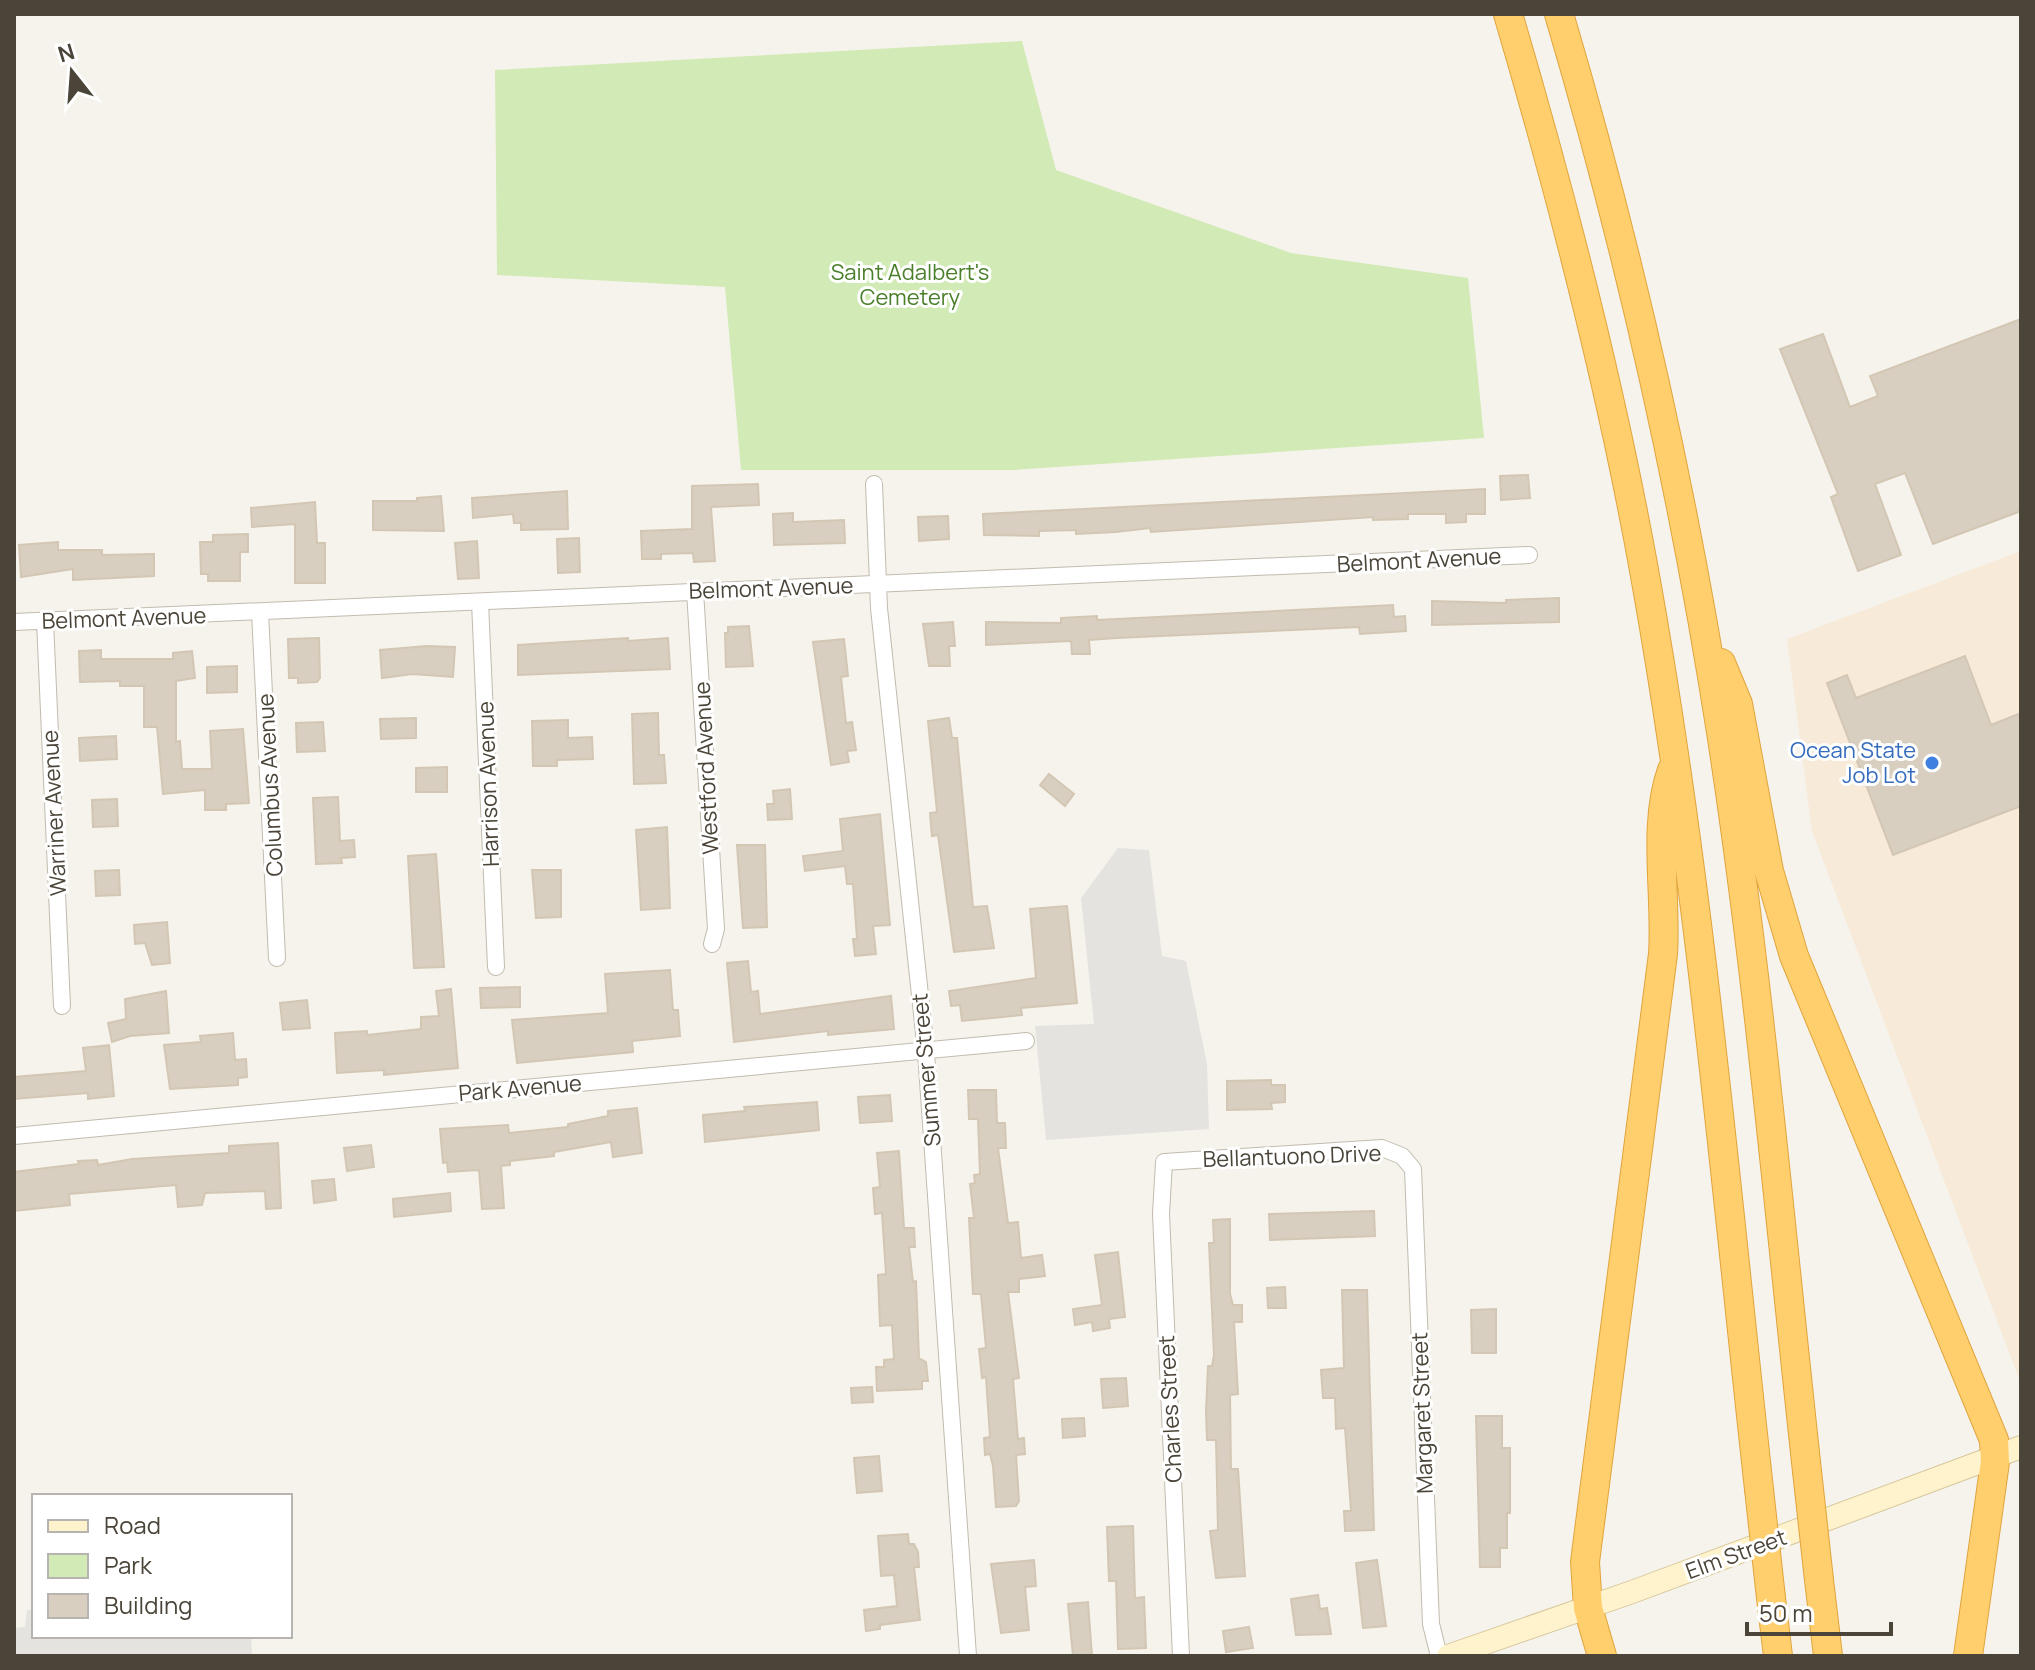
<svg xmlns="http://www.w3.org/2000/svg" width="2035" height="1670" viewBox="0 0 2035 1670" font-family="Manrope,sans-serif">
  <rect width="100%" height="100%" fill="#f6f3ec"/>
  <path fill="#f7ead8" d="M2021 551V1384L1812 831 1787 639Z"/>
  <path fill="#d2eab5" d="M1022 41 1056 170 1291 253 1468 278 1484 438 1013 470H741L725 287 497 275 495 70Z"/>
  <path fill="#e5e3e0" d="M1118 848 1149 850 1162 956 1186 961 1207 1064 1209 1129 1046 1140 1035 1026 1094 1024 1081 898Z
    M27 1610H34V1636H251L252 1656H14V1628L25 1627Z"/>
  <path fill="#d8cfc1" stroke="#d3c7b4" stroke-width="2" d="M2021 319V511L1933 544 1905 473 1875 484 1901 555 1858 571 1831 497 1838 494 1780 349 1823 334 1850 407 1878 396 1870 376Z
    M1528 475 1530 498 1501 500 1500 476Z
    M758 484 759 505 711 507 715 561 694 562 693 553 661 554V559H642L641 531 692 529V486Z
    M1485 489V514H1466V522L1446 523V514H1408V519L1373 520V517L1151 532 1150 528 1116 532 1076 534V530L1039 531V536L984 535 983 514Z
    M567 491 568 529 521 530V523H514L513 514 473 518 472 498Z
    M441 496 444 531 373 530V501H417V498Z
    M315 502 317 543H325V583H295V524L252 527 251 508Z
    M793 513V522L844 520 845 543 774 545 773 514Z
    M948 516 949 539 919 541 918 517Z
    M248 534V552H240V581H208V574H201L200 542H213V535Z
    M579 538 580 572 558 573 557 539Z
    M477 541 479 578 458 579 455 543Z
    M58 542V550H102V555L154 554V576L73 580V569L21 577 19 545Z
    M1559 598V622L1432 625V601L1506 603V600Z
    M1393 605 1394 617 1405 616 1406 631 1360 634 1359 627 1116 638 1089 640 1090 654H1072L1071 641 986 645V622L1061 623V618L1097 616V620Z
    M953 622 955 646H949L950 666H929L923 624Z
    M749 626 753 666 726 667 725 633H728V627Z
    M319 638 320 678 317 682 298 683V678H289L288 639Z
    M628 638V641L668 638 670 669 518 675V645Z
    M844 639 848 676 841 677 846 723 852 722 856 750 847 751 849 762 831 765 813 642Z
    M427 646 455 647 453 677 412 674 382 678 380 650Z
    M101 650V659H173V653L192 651 195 678 176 681V742L180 741 182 769H212L210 731 243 729 249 803 226 804V810H205V790L163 794 157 727H144V686H120V681L80 682 79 651Z
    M1965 656 1991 725 2021 713V806L1893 855 1827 683 1847 675 1856 698Z
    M237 666V692L207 693V667Z
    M658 713 659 755H664L666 783 634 784 632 714Z
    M416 718V738L381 739 380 719Z
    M949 718 952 738H957L973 907 987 906 994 948 954 952 938 835 932 836 930 813 937 812 928 721Z
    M568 720V738L592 737 593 759 557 760V766H533L532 721Z
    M323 722 325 751 297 752 296 723Z
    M116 736 117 759 80 761 79 738Z
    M447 767V792H416V768Z
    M1049 774 1074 794 1065 806 1040 785Z
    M790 789 792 819 768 820 767 804H774L773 791Z
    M338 797 340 841 354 840 355 857 341 858 342 863 316 864 313 798Z
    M117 799 118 826 93 827 92 800Z
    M880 814 890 925 873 926 876 954 855 956 853 939H857L853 884H847L845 866 805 871 803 856 843 851 840 819Z
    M667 827 670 908 641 910 636 830Z
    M737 845H765L767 927 743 928Z
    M436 854 444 967 414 968 408 856Z
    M119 870 120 895 96 896 95 871Z
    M532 870H561V917L536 918Z
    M1067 906 1077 1003 1021 1008 1022 1015 962 1021 960 1005 951 1006 949 991 1036 978 1030 909Z
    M167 922 170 963 152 965 145 943 135 944 134 925Z
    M748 961 751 992 758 991 760 1014 891 996 894 1029 828 1035V1031L734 1042 727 963Z
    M670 970 673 1010H678L680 1036 632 1041 633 1052 517 1063 512 1020 608 1013 605 974Z
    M520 987V1007L481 1008 480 988Z
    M451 989 458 1068 384 1075V1070L337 1073 335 1033 367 1031V1035L421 1029V1017L439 1016 436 991Z
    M166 991 169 1033 130 1036 112 1042 108 1023 126 1019 125 999Z
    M307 1000 310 1028 283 1030 280 1003Z
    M233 1033 235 1060 246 1059 247 1077 238 1078V1085L170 1089 164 1045 201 1042 200 1036Z
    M109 1045 114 1096 88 1099V1093L14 1099V1077L86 1071 83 1048Z
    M1271 1080V1085H1285V1102L1271 1103 1272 1109 1227 1110V1081Z
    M968 1090H996L997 1123H1005L1006 1148H998L1008 1223 1018 1222 1021 1258 1042 1255 1045 1276 1019 1279V1292H1008L1019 1378 1013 1379 1018 1439 1024 1438 1025 1454 1016 1455 1019 1501 1016 1506 996 1507 993 1466 990 1454 985 1455 984 1438 990 1437 986 1377 982 1378 979 1349 986 1348 981 1294H973L969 1218H974L970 1184 975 1183 974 1175 980 1174 978 1119H969Z
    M890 1095 892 1121 860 1123 858 1097Z
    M817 1102 819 1130 705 1142 703 1115 745 1111 744 1107Z
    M637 1108 642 1153 613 1157 611 1142 554 1152V1156L510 1161V1165L501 1166 504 1208 482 1209 479 1170 448 1172 447 1162 443 1163 440 1129 508 1125 509 1133 568 1127V1124L608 1116V1111Z
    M278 1143 281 1208 266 1209 265 1191 205 1193 202 1205 178 1207 176 1185 69 1194 70 1205 14 1211V1172L79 1164 78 1161 97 1160 98 1165 132 1159 229 1153V1146Z
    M371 1145 374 1167 347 1171 344 1148Z
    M899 1151 904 1228H914L915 1247H909L913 1282 916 1281 919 1358 926 1362 928 1381H922V1389L877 1391 876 1367H884V1360L894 1359 892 1325 880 1326 878 1275 886 1274 882 1213 875 1214 873 1188 880 1187 877 1153Z
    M334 1179 336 1200 314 1203 312 1181Z
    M450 1193 451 1211 394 1217 393 1199Z
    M1374 1211 1375 1236 1270 1240 1269 1214Z
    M1230 1219V1294L1233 1305H1242V1322H1234L1238 1394 1230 1395 1231 1469H1238L1245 1576 1216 1578 1210 1531 1218 1530 1216 1440H1207L1206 1411 1208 1366H1212L1214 1355 1209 1243H1214L1213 1220Z
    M1118 1252 1125 1317 1109 1319 1110 1328 1093 1331 1092 1322 1075 1325 1073 1309 1102 1305 1095 1255Z
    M1285 1287 1286 1308H1268L1267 1288Z
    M1342 1290H1367L1374 1530 1345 1531 1344 1511H1351L1345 1428 1336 1429 1335 1398H1323L1321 1370 1344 1368Z
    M1496 1309V1353H1472L1471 1310Z
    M1126 1378 1128 1406 1103 1408 1101 1379Z
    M872 1387 873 1402 852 1403 851 1388Z
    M1476 1416H1502V1448H1510V1513H1507V1548H1500V1567H1480Z
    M1084 1418 1085 1436 1063 1438 1062 1419Z
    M879 1456 882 1491 857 1493 854 1458Z
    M1133 1526 1135 1598 1144 1597 1146 1648 1118 1649 1116 1581H1109L1107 1527Z
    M908 1534 909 1544H914L918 1552 919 1567H914L920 1620 880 1625V1629L866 1631 864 1610 897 1606 894 1575 881 1576 878 1536Z
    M1034 1560 1036 1586 1025 1587 1029 1630 1001 1633 991 1564Z
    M1377 1560 1386 1626 1363 1628 1356 1563Z
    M1318 1595 1320 1609 1327 1608 1331 1634 1296 1635 1291 1599Z
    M1088 1602 1092 1656H1073L1068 1604Z
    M1249 1627 1253 1648 1226 1652 1223 1631Z"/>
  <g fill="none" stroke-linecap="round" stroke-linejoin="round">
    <defs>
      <path id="minor" d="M874 484 879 608 926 1052 968 1656
        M695 591 716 929 712 944
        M480 602 496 967
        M260 612 277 958
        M45 621 62 1006
        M14 622 1529 555
        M14 1136 1026 1041
        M1181 1656 1161 1214 1164 1162 1382 1148 1402 1156 1413 1169 1431 1624 1439 1656"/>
      <path id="secondary" d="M1448 1656 1632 1592 2021 1447"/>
      <path id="motorway" d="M1508 14C1562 197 1610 382 1644 570 1699 873 1725 1182 1759 1489
        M1559 14C1629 250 1683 489 1721 732 1759 977 1780 1225 1807 1471
        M1721 663 1738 704 1769 871 1794 956 1994 1440 1995 1462 1968 1656
        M1819 1580 1828 1656
        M1771 1598 1778 1656
        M1602 1656 1588 1608 1585 1562 1663 954C1667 895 1652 825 1672 770"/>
    </defs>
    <use href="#minor" stroke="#c2bbae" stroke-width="18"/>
    <use href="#secondary" stroke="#d6c79b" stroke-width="24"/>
    <use href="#motorway" stroke="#e0a43c" stroke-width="30"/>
    <use href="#minor" stroke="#fff" stroke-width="16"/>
    <use href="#secondary" stroke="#fff3cd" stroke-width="22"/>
    <use href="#motorway" stroke="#ffcf6e" stroke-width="28"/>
    <defs>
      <path id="motorway-bridge" d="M1807 1471 1819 1580
        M1759 1489 1771 1598"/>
    </defs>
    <use href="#motorway-bridge" stroke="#e0a43c" stroke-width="30" stroke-linecap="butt"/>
    <use href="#motorway-bridge" stroke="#ffcf6e" stroke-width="28"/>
  </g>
  <circle fill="#3f7fe0" stroke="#fff" stroke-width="3" cx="1932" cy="763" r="8"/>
  <g text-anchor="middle" stroke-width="6" stroke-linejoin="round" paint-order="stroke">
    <g font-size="22" fill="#4a7f2a" stroke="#fff">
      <text x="910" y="280">Saint Adalbert's<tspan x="910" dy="25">Cemetery</tspan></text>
    </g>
    <g font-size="22" fill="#4b4439" stroke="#fff">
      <text transform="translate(1419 560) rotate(-3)" y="8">Belmont Avenue</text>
      <text transform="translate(771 588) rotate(-2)" y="8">Belmont Avenue</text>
      <text transform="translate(124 618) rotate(-2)" y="8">Belmont Avenue</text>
      <text transform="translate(706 768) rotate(-93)" y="8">Westford Avenue</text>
      <text transform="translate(488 784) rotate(-92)" y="8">Harrison Avenue</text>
      <text transform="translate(270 785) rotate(-93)" y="8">Columbus Avenue</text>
      <text transform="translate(54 813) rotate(-93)" y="8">Warriner Avenue</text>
      <text transform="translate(926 1070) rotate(-95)" y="8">Summer Street</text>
      <text transform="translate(520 1088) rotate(-5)" y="8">Park Avenue</text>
      <text transform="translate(1292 1156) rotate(-2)" y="8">Bellantuono Drive</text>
      <text transform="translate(1170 1409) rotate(-93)" y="8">Charles Street</text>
      <text transform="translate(1422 1413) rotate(-92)" y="8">Margaret Street</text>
      <text transform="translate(1736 1554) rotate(-20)" y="8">Elm Street</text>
    </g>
    <g font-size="22" fill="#366cbe" stroke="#fff" text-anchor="end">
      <text x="1916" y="758">Ocean State<tspan x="1916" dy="25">Job Lot</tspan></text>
    </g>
  </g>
  <rect width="2035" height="1670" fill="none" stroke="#4b4439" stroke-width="32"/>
  <rect x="32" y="1494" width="260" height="144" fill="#ffffff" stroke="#b7b4b0" stroke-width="2"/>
  <rect x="48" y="1520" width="40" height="12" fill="#fff3cd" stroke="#b7b4b0" stroke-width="2"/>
  <text x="104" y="1534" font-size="24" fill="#4b4439">Road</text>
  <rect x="48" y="1554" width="40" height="24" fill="#d2eab5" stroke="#b7b4b0" stroke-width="2"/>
  <text x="104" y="1574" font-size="24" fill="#4b4439">Park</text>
  <rect x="48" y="1594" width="40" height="24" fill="#d8cfc1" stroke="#b7b4b0" stroke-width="2"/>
  <text x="104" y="1614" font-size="24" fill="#4b4439">Building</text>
  <g transform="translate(72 72) rotate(343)" stroke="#ffffff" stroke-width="6" paint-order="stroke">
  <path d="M0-6L14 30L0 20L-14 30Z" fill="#4b4439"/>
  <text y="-12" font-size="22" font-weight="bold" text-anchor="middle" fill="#4b4439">N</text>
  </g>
  <path d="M1747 1622v12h144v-12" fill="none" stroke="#4b4439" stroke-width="4"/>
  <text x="1759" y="1622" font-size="24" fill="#4b4439" stroke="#ffffff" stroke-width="6" paint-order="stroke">50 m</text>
</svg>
